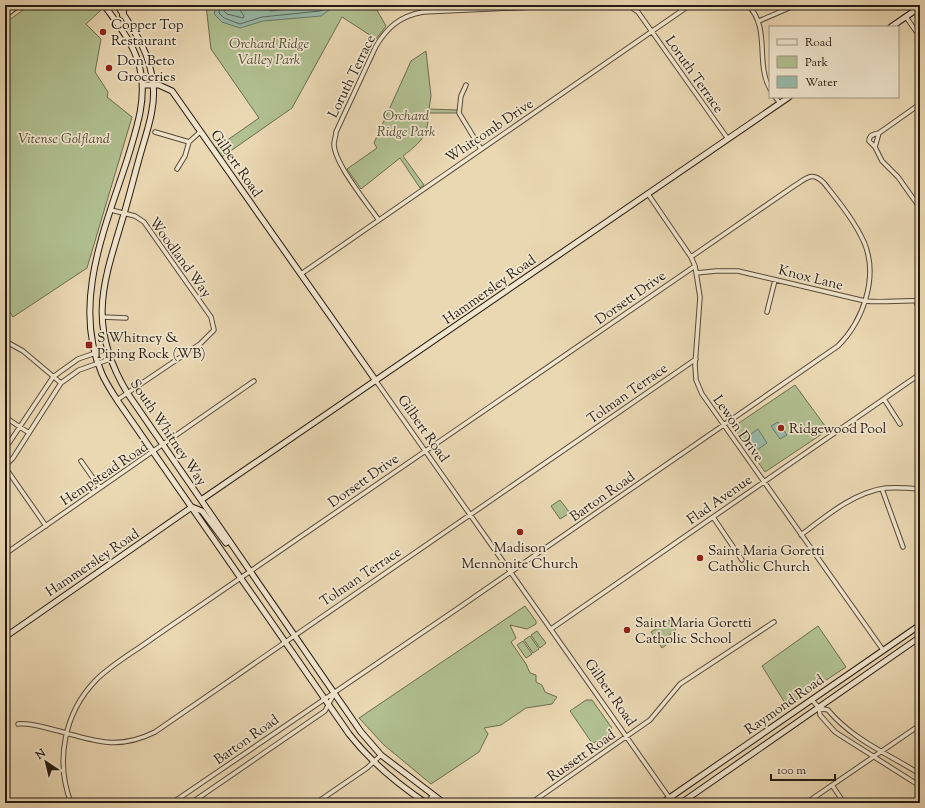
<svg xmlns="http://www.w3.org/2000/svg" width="925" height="808" viewBox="0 0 925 808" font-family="'Sorts Mill Goudy',serif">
  <rect width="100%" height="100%" fill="#ead8b3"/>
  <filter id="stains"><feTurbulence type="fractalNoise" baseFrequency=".005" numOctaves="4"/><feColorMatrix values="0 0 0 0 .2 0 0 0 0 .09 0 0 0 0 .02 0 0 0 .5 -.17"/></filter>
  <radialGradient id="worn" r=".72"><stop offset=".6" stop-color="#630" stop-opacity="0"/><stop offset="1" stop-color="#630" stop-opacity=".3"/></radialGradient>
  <path fill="#b1c091" stroke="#6b6c50" d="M30 5H97L101 10 86 24 101 39 95 72 108 92 107 97 132 117 87 268 13 317 5 305V23Z
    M206 5H374L386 26 376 39 342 17 292 108 222 157 216 148 259 118 211 49Z
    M426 51 431 96 429 109 458 110 459 113H429C427 137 422 141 403 156L424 185 420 188 400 158 361 189 347 169 377 148 374 143 411 61Z
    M795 385 828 430 765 472 733 427Z
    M560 500 570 513 560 519 551 506Z
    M525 606 536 621V624L527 629 510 625 516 638 511 642 526 664 530 673 536 675V682L542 685 545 692 557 697 552 704 526 708 501 725 484 728 488 734 479 752 431 784 384 745 359 718Z
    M669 620 676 630 665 638 664 642 666 645 662 648 651 632Z
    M818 626 846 667 787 706 762 666Z
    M537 631 546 643 540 648 531 635Z
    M530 636 539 649 533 653 524 640Z
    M523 641 532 654 526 658 517 645Z
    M586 700H592L612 728 604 739 592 743 570 711Z"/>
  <path fill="#98baaa" stroke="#6a7a6c" d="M217 5H243L255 9 263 5H330L329 10 321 16 263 21 240 28 222 22 214 14Z
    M778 422 787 435 780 439 771 426Z
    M758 429 767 443 757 450 747 437Z"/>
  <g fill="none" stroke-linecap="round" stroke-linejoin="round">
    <path stroke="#5e6a5d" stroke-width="1" d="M220 5 219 13 224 18 240 24 262 17 320 11 325 8V5
      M225 5 224 11 227 14 243 18 244 16 240 10 239 5
      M269 5V10L270 11 320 5"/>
    <defs>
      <path id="street" d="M628 5 638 12 728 139
        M748 5C771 29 755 62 770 89
        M906 17 920 37
        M759 21 796 5
        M466 85 461 96 459 113 481 149
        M775 97 780 103
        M920 104 879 133 875 147 882 161 898 177 920 208
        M155 132 189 142
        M875 147 869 141C869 135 874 134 879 133
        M177 169 185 156 189 142 200 132
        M648 194 691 257 695 266 700 297 695 365 696 380 702 394 883 650
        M111 210 135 216 144 222 211 317 214 330 200 344 117 400
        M378 219C367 203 334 163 334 144 334 140 336 136 336 132L376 46C388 26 401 16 423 12L577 5
        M696 273 716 271H738L865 301C883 303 901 300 920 301
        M301 274 690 5
        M916 301 920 312
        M767 312 775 280
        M102 317 126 318
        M5 341 23 351 61 383
        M376 381 673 803
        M884 399 900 424
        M5 417 29 433
        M5 449 53 377 78 359 107 349
        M81 461 100 488
        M5 466 13 458 61 383 79 370 110 359
        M5 467 46 526
        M882 489 903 547
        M713 517 742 560
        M801 535C826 516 854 492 886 488 897 487 909 488 920 489
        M5 554 254 381
        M551 629 920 374
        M812 700 819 708 820 715 835 732 920 786
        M819 708 828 710C852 739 888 754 920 774
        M18 724C30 723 39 726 51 729 91 739 115 752 155 732L696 359
        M832 785 844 803
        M71 803C55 761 64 713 96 680 112 664 134 652 153 638L695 266
        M172 803 457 609 838 346C863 321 879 277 864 242 854 220 838 201 824 183 812 171 807 178 794 186L691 257
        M191 803 325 711 334 694
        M316 803 367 768 381 755
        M427 803 433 795
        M531 803 650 720 680 684 774 622
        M806 803 920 725"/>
      <path id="secondary" d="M104 5C119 26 137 47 141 74 146 102 136 130 128 157 106 226 71 303 102 374 106 383 112 392 117 400L349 734C371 762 396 783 426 803
        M117 5C134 30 150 52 153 84 156 106 147 131 141 152 135 173 130 193 124 214 103 284 86 325 128 394L361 732 381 755 444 803
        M5 8 7 5
        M5 15 18 5
        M891 27 920 7
        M143 85H159L172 91 376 381
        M201 500 789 97
        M192 507 202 511 226 543
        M5 637 192 507
        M662 803 920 625
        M681 803 920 637"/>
      <path id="highway" d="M123 5V15"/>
    </defs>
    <use href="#street" stroke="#564939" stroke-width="5.5"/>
    <use href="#secondary" stroke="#251910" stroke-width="7"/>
    <use href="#highway" stroke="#251910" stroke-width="8"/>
    <use href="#street" stroke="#f1e6ce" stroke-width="3.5"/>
    <use href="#secondary" stroke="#f1e6ce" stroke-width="5"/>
    <use href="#highway" stroke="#ead8b3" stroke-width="6"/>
  </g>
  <g fill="#8f2418" stroke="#f1e6ce" stroke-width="1.5">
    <circle cx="103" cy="32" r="4"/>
    <circle cx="109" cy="68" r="4"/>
    <rect x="85" y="341" width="8" height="8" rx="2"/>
    <circle cx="781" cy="428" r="4"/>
    <circle cx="520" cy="532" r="4"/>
    <circle cx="700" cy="558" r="4"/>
    <circle cx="627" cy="630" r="4"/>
  </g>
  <g text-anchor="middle" stroke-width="3.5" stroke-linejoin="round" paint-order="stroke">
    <g font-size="14" fill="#251910" stroke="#f1e6ce" text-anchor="start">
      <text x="111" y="29">Copper Top<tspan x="111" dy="16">Restaurant</tspan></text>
      <text x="117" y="65">Don Beto<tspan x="117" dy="16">Groceries</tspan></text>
      <text x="97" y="342">S Whitney &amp;<tspan x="97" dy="16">Piping Rock (WB)</tspan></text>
      <text x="789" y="433">Ridgewood Pool</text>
      <text x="520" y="552" text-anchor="middle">Madison<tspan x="520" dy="16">Mennonite Church</tspan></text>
      <text x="708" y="555">Saint Maria Goretti<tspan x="708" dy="16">Catholic Church</tspan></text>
      <text x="635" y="627">Saint Maria Goretti<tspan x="635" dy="16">Catholic School</tspan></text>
    </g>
    <g font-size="14" font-style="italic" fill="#4f4b37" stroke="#f1e6ce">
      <text x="269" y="48">Orchard Ridge<tspan x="269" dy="16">Valley Park</tspan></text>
      <text x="406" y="120">Orchard<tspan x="406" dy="16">Ridge Park</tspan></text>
      <text x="64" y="143">Vitense Golfland</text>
    </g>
    <g font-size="14" fill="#251910" stroke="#f1e6ce">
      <text transform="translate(695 74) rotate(55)" y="5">Loruth Terrace</text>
      <text transform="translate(351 76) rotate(-64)" y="5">Loruth Terrace</text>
      <text transform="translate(489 130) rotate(-34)" y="5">Whitcomb Drive</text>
      <text transform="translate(237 163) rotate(55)" y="5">Gilbert Road</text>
      <text transform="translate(181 257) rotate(54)" y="5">Woodland Way</text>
      <text transform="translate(811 277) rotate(14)" y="5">Knox Lane</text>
      <text transform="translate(489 289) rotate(-35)" y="5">Hammersley Road</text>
      <text transform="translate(630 297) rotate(-35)" y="5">Dorsett Drive</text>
      <text transform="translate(627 393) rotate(-35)" y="5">Tolman Terrace</text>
      <text transform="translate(424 428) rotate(55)" y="5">Gilbert Road</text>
      <text transform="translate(739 428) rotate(55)" y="5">Lewon Drive</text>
      <text transform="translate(169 432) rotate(56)" y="5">South Whitney Way</text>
      <text transform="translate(104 473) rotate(-34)" y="5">Hempstead Road</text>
      <text transform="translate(363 480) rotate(-35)" y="5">Dorsett Drive</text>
      <text transform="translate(602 496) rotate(-35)" y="5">Barton Road</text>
      <text transform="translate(719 499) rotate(-35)" y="5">Flad Avenue</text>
      <text transform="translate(92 562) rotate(-34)" y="5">Hammersley Road</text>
      <text transform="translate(360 576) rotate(-34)" y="5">Tolman Terrace</text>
      <text transform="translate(611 692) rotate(55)" y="5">Gilbert Road</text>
      <text transform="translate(784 704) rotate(-35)" y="5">Raymond Road</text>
      <text transform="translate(246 739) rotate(-35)" y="5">Barton Road</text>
      <text transform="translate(581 755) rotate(-35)" y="5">Russett Road</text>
    </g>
  </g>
  <rect width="925" height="808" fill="none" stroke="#ead8b3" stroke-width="20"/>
  <rect x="6" y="6" width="913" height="796" fill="none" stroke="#251910" stroke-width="2"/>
  <rect x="10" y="10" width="905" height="788" fill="none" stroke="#251910"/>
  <rect x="769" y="26" width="130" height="72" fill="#f1e6ce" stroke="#9f9482"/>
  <rect x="777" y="39" width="20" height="6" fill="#f1e6ce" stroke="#9f9482"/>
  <text x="805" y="46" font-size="12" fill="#251910">Road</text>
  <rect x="777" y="56" width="20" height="12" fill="#b1c091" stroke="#9f9482"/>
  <text x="805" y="66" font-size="12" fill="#251910">Park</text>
  <rect x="777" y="76" width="20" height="12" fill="#98baaa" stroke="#9f9482"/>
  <text x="805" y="86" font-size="12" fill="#251910">Water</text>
  <g transform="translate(46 762) rotate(325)" stroke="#f1e6ce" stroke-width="3" paint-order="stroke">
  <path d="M0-3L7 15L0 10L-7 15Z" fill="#251910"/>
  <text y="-6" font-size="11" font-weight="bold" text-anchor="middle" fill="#251910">N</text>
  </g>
  <path d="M771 774v6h64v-6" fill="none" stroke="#251910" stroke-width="2"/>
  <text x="777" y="774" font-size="12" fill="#251910" stroke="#f1e6ce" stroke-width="3" paint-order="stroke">100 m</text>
  <rect width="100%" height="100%" filter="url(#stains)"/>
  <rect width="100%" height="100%" fill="url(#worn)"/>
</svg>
